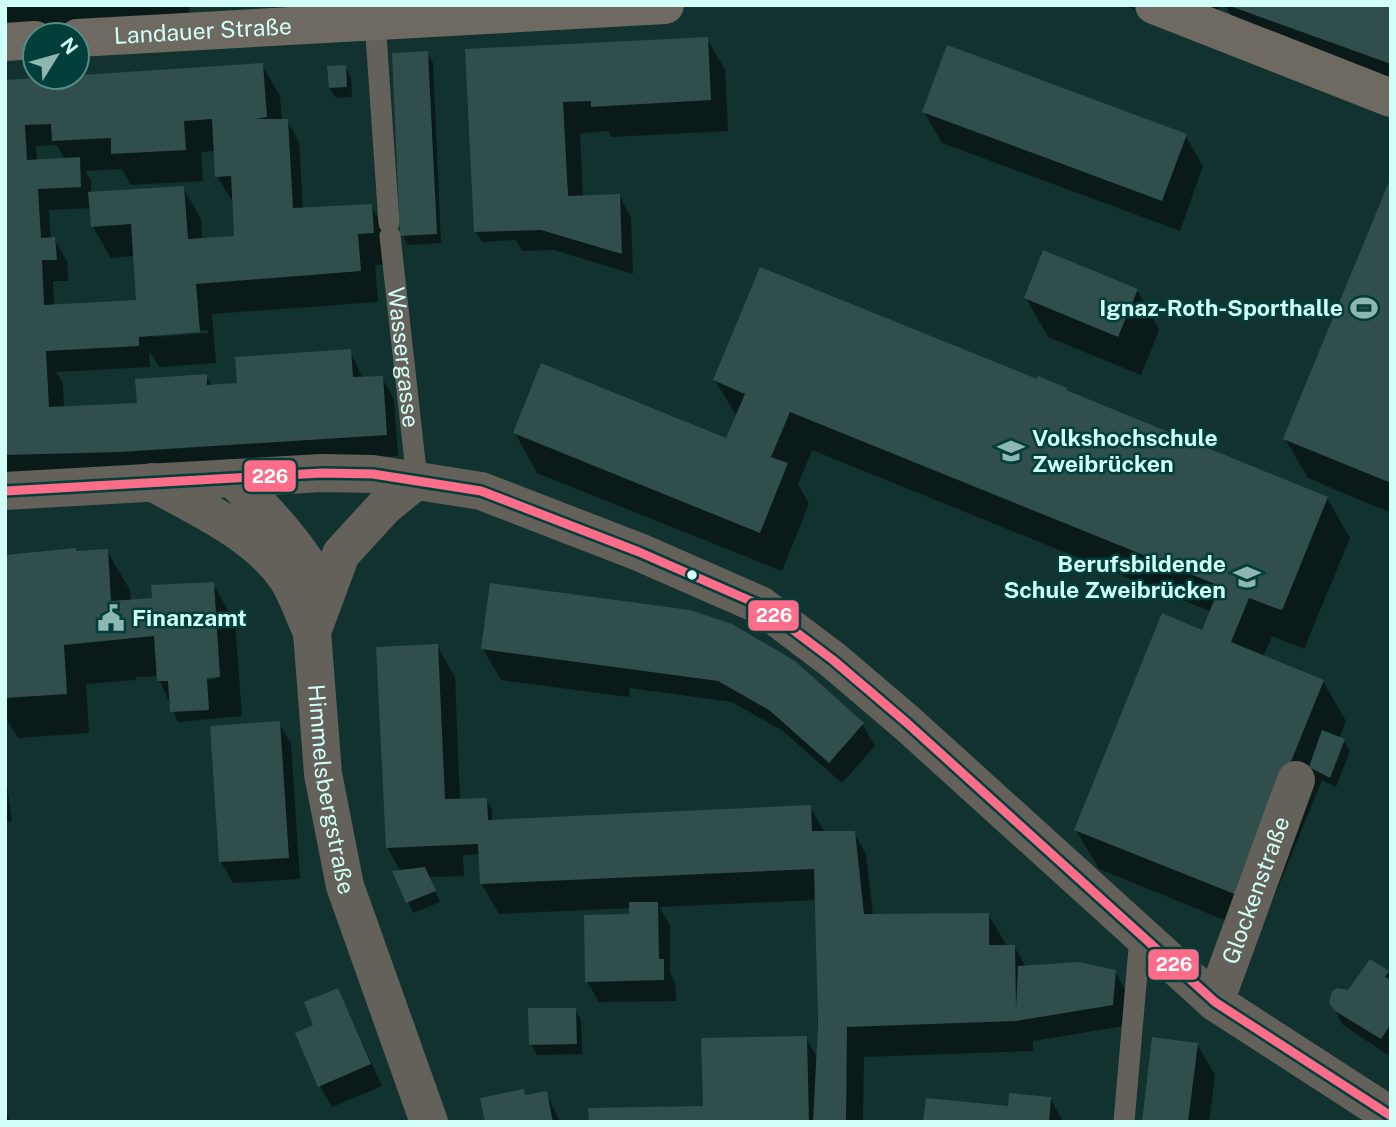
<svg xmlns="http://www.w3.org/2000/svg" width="1396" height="1127" viewBox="0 0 1396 1127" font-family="'Public Sans',sans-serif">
  <rect width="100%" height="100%" fill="#11322f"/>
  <path fill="#0007" fill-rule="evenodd" d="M5 5H189L190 20 54 28V35H35L5 52Z
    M1123 5H1220L1207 39Z
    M1225 5H1391V88L1235 23Z
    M707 39 725 70 728 131 611 137 608 131 580 133 583 198 619 195 631 217 633 274 554 250 522 251 516 240 482 242 476 232 467 51Z
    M427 53 433 63 441 243 408 245 402 235Z
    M262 65 280 96 282 120H287L299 142 303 210 371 206 389 237 390 264 375 265 378 302 212 314 216 363 159 367 149 350 150 367 56 372 63 384 64 408 139 405 206 376 212 386 239 385 350 351 363 379 382 378 394 399 398 456 67 474 5 487V81ZM57 145 65 160 37 161 36 146ZM215 151 217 176 235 206 236 237 202 240 201 219 183 188 91 194V180L85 171 122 169 131 185 203 181 201 152ZM91 208 93 227 111 258 135 256 139 309 54 306 53 281H68L67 261 54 239 51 240 49 210ZM208 330V333L154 337V334Z
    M345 67 351 77 352 97 336 98 330 88Z
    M924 112 1185 135 1203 166 1180 231 942 143Z
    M1391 181V513L1308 478 1285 439Z
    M1137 290 1159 330 1141 375 1048 337 1026 298Z
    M715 380 1038 381 1066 389 1068 393 1327 498 1350 538 1304 649 1272 636 1263 657 1323 681 1346 721 1339 739 1344 741 1350 751 1336 787 1322 780 1259 934 1099 869 1076 830 1203 632 1212 612 812 450 798 484 809 504 782 571 537 473 515 433 727 440 737 417Z
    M107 551 130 590 131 601 153 600 213 584 235 623 242 716 178 722 158 676 136 677 135 680 86 684 89 733 18 738 5 717V557ZM216 675 215 679 176 682Z
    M711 617 755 637 794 663 863 725 875 746 842 783 783 731 732 702 630 688 629 697 501 680 483 649Z
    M437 646 455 677 460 800 486 799 492 810V821L810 807 825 833H854L866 854 873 915 988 914 1007 946H1014L1026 967 1115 972 1127 993 1124 1026 1033 1041V1051L864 1057 863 1122H590L704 1108 806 1038 818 1059 816 900 659 907 670 925V973L675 982 676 1001 599 1002 587 981 631 916V908L499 914 481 883 480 854 463 855 464 876 429 877 440 902 413 913 395 872H401L387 847Z
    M279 723 291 744 300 879 233 883 221 862Z
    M5 770 12 821 5 822Z
    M1387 972 1391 977V1057L1343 1025 1331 1003Z
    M338 990 382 1086 332 1107 320 1086Z
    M575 1010 581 1020 582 1054 537 1055 531 1044Z
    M1197 1044 1215 1075 1209 1122H1144Z
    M523 1091 526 1096 546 1092 560 1122H486Z
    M1050 1098 1063 1122H925L1010 1108Z
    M5 1111 9 1117 8 1122H5Z"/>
  <path fill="#304e4b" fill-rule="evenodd" d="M1230 5H1391V64L1230 6Z
    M708 37 711 100 591 107V101L563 102 568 196 620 194 622 254 541 230 474 232 465 49Z
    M947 45 1187 134 1162 201 922 112Z
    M428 51 437 234 400 236 392 53Z
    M263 63 267 117 256 119H288L293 208 372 204 374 233 358 234 361 271 196 284 200 332 139 337V346L46 351 49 407 137 403 135 379 207 374V385L237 383 235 357 351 349 353 377 383 376 387 435 120 452 5 455V80ZM212 119 215 177 231 176 234 236 188 239 184 186 88 192 91 227 131 224 136 300 44 305 42 260H57L55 237 41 238 38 189 81 187 80 157 27 160 25 125 51 124 52 141 111 138V154L186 150 184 121Z
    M346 65 347 87 329 88 327 66Z
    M1391 177V483L1283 439Z
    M1043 250 1138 289 1118 337 1024 298Z
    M760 267 1037 379 1038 376 1067 388 1066 390 1328 497 1283 608 1281 610 1249 598 1231 642 1324 680 1237 895 1074 830 1162 613 1202 630 1220 586 790 412 771 457 788 463 760 533 513 433 541 363 726 438 745 394 713 380Z
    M76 548V551L108 549 111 601 152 598 151 585 214 582 220 677 207 678 209 710 170 712 168 681H157L154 636 64 645 67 694 5 698V555Z
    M490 583 690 610 732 624 795 661 864 723 829 763 769 710 718 681 481 649Z
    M438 644 445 799 487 798 488 820 811 805 812 831H855L864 914 989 913V945H1015L1016 1009 1018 966 1080 962 1116 970 1113 1005 1016 1021 847 1027 846 1122H813L818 1025 814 869 480 884 478 844 386 848 376 647Z
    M280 721 289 858 219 862 210 726Z
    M1322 730 1345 739 1330 778 1309 767Z
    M425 867 436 891 406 903 392 871Z
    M629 902H658L659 959H664V980L585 982 584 915 629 914Z
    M1370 959 1389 971 1385 977 1391 980V1024L1381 1039 1335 1011 1329 1003 1332 991 1338 988 1348 990Z
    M338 988 371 1064 318 1087 295 1033 313 1025 304 1002Z
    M528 1008H576L577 1044 529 1045Z
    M807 1036 809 1122H589L588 1108 703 1106 701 1038Z
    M1152 1037 1198 1043 1188 1122H1142Z
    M524 1089 525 1095 547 1091 553 1122H485L480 1098Z
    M1009 1093 1051 1097 1049 1122H923L926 1098 1008 1106Z"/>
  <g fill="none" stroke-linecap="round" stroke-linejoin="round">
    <g stroke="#63615a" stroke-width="21">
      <path d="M375 21 389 223"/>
      <path id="s1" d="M390 236 417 480"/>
      <path d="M1124 1122 1140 937"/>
    </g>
    <g stroke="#63615a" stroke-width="38">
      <path d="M232 478C269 514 300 547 324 593"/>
      <path id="s2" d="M417 480 385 506 341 554 312 632 323 774 345 886 429 1122"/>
      <path d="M152 482C198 508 256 533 287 578 297 594 304 615 312 632"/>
      <path d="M5 491 322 473 373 474 481 491 639 552 760 605 833 660 907 723 1215 1002 1391 1116"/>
      <path id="s3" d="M1215 1002 1296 780"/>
    </g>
    <g stroke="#6e6a61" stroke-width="38">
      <path d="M1154 5 1391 98"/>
      <path id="s4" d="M77 38 665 5"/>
      <path d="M5 42 35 40"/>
    </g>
    <defs>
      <path id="bus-1" d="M5 491 322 473 373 474 481 491 639 552 760 605 833 660 907 723 1215 1002 1391 1116"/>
    </defs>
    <use href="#bus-1" stroke="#033f3a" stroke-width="14"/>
    <use href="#bus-1" stroke="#fb6d88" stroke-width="9"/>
  </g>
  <defs>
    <symbol id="stadium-bare" viewBox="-9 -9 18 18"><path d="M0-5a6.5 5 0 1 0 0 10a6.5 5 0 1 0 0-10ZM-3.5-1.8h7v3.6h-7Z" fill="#8eb7b1" stroke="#033f3a" stroke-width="2.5" paint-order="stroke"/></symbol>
    <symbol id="university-bare" viewBox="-9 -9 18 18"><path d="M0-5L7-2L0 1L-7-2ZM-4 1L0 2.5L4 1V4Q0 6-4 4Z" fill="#8eb7b1" stroke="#033f3a" stroke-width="2.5" paint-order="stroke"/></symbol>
    <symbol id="school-bare" viewBox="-9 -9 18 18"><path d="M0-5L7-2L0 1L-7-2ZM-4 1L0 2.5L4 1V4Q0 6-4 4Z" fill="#8eb7b1" stroke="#033f3a" stroke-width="2.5" paint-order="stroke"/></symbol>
    <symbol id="civic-bare" viewBox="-9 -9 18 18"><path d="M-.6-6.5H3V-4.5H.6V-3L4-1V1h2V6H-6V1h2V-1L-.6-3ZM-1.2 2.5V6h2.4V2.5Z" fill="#8eb7b1" stroke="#033f3a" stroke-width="2.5" paint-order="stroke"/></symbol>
  </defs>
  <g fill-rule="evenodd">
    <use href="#stadium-bare" x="1345" y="289" width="38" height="38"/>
    <use href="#university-bare" x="992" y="432" width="38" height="38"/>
    <use href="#school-bare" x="1228" y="558" width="38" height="38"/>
    <use href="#civic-bare" x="92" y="599" width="38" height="38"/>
  </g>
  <circle fill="#d1fff7" stroke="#033f3a" stroke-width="2.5" cx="692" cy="575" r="6"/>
  <g text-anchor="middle" stroke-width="5" stroke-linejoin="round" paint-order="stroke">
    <g font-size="23" fill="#d1fff7" stroke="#033f3a">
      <text dy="8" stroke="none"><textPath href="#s4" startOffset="126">Landauer Straße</textPath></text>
      <text dy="8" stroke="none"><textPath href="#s1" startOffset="122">Wassergasse</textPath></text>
      <text dy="8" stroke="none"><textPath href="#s2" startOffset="348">Himmelsbergstraße</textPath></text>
      <text dy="8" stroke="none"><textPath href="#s3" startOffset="119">Glockenstraße</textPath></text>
    </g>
    <g font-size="23" font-weight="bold" fill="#d1fff7" stroke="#033f3a" text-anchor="end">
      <text x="1343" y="316">Ignaz-Roth-Sporthalle</text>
      <text x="1032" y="446" text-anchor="start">Volkshochschule<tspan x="1032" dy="26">Zweibrücken</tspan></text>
      <text x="1226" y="572">Berufsbildende<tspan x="1226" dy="26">Schule Zweibrücken</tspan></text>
      <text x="132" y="626" text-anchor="start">Finanzamt</text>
    </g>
  </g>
  <g stroke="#033f3a" stroke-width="2.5">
    <rect x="243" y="459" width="54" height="34" rx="7" fill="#fb6d88"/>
    <rect x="747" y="599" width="53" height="33" rx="7" fill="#fb6d88"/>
    <rect x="1147" y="948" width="53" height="33" rx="7" fill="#fb6d88"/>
  </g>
  <g font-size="19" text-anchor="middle" font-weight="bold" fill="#fff">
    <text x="270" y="483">226</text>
    <text x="774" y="622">226</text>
    <text x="1174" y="971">226</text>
  </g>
  <rect width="1396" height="1127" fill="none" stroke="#d1fff7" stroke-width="14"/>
  <g transform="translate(56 56) rotate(53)"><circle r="33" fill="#033f3a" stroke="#558c86" stroke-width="2"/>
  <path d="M0-5L12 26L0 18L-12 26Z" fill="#8eb7b1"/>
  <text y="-10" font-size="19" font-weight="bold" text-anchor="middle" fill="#d1fff7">N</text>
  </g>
</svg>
